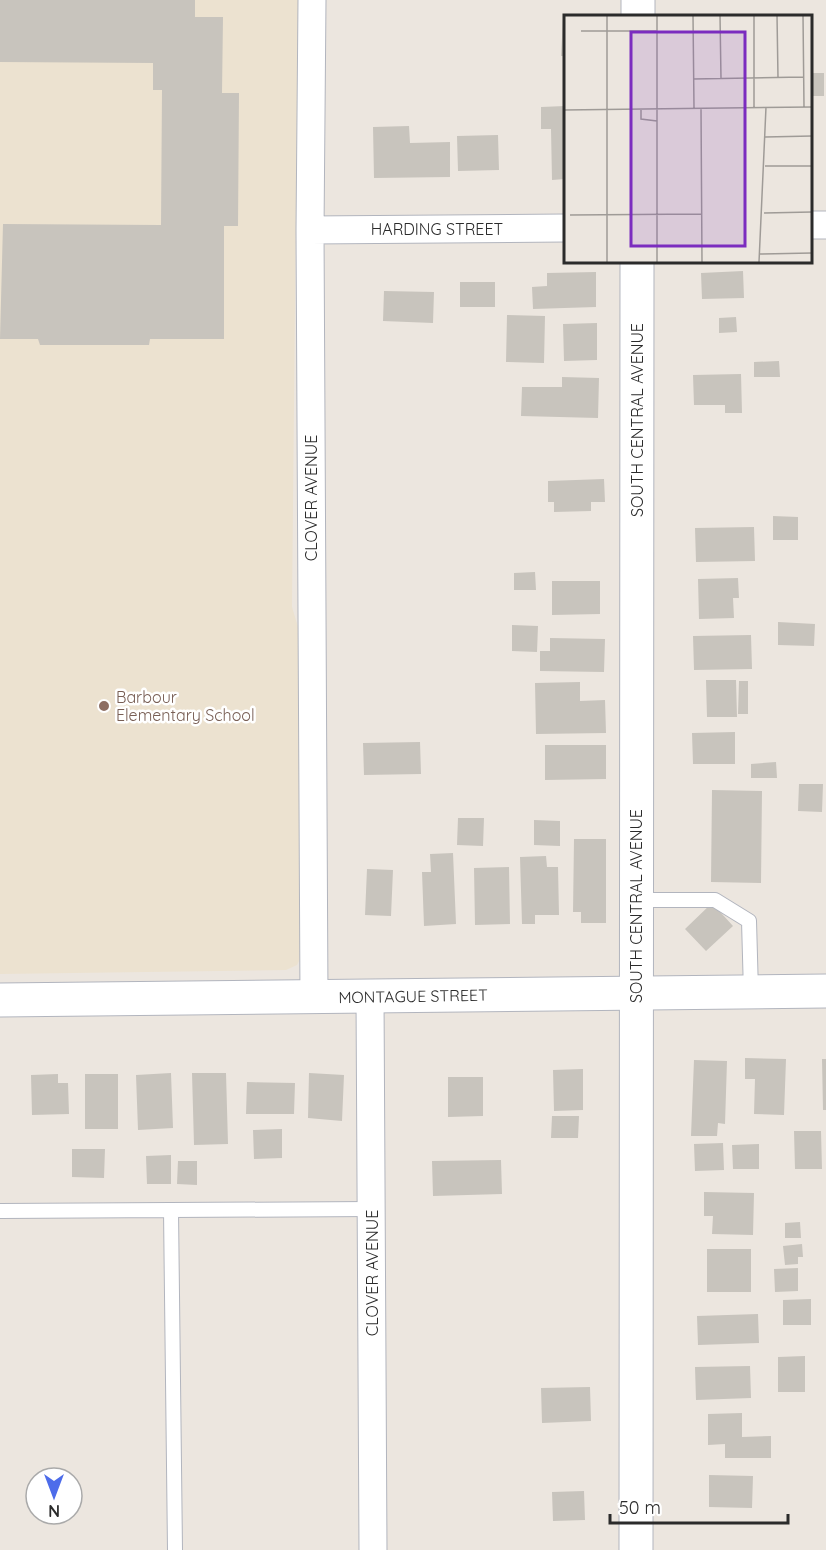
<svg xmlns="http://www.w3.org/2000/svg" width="826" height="1550" viewBox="0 0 826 1550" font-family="Quicksand,sans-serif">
  <rect width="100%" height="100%" fill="#ece6df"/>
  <path fill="#ece2d0" d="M0 0H298L292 607 301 637 303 953 297 965 286 970 0 974Z"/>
  <path fill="#c8c4bd" d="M0 0H195V17H223L222 93H239L238 226H224V339H150L149 345H40L38 339H0L3 224 161 225 162 90H153V63L0 62Z
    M563 19H565V56H561Z
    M810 73H824V96H810Z
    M565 106V179L552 180 551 129H541V107Z
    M409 126 410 143 450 142V177L374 178 373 127Z
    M498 135 499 170 458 171 457 136Z
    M743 271 744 298 702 299 701 273Z
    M596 272V307L533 309 532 287 547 286V273Z
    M460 282H495V307H460Z
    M384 291 434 292 433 323 383 321Z
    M507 315 545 316 544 363 506 362Z
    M736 317 737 332 719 333V318Z
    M597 323V360L564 361 563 324Z
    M779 361 780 377H754V362Z
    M741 374 742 413H725V405H694L693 375Z
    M562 377 599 378 598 418 521 416 522 387H562Z
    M604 479 605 502H591V511L554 512V502H548V481Z
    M773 516 798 517V540H773Z
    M754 527 755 561 696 562 695 528Z
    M535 572 536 590H514V573Z
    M738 578 739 598H733L734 618 699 619 698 579Z
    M552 581H600V614L552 615Z
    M778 622 815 624 814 646 778 645Z
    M512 625 538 626 537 652 512 651Z
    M751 635 752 669 694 670 693 636Z
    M550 638 605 639 604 672 540 671V651H550Z
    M706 680H736L737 717H707Z
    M739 681H748V714H738Z
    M580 682V701L605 700 606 733 536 734 535 683Z
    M735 732V764H693L692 733Z
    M420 742 421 774 364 775 363 743Z
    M545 745H606V779L545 780Z
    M776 762 777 778H751V764Z
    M799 784H823L822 812 798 811Z
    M712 790 762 791 761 883 711 882Z
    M458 818H484L483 846 457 845Z
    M534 820 560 821V846L534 845Z
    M574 839H606V923H581V912H573Z
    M453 853 456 924 424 926 422 872H431L430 854Z
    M546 856 547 867H558L559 915H535V924H522L520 857Z
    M509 867 510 924 475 925 474 868Z
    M367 869 393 870 391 916 365 915Z
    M712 903 733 926 706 951 685 929Z
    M745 1058 786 1059 784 1115 754 1114 755 1079H745Z
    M822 1059H826V1110H823Z
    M694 1060 727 1061 725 1124 718 1123 717 1136H691Z
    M583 1069V1110L554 1111 553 1070Z
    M171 1073 173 1128 138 1130 136 1075Z
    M192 1073H226L228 1144 194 1145Z
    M309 1073 344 1075 342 1121 308 1118Z
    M58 1074V1083H68L69 1114 32 1115 31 1075Z
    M85 1074H118V1129H85Z
    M448 1077H483V1116L448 1117Z
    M247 1082 295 1083 294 1114H246Z
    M552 1116H579L578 1138H551Z
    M282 1129V1158L254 1159 253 1130Z
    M794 1131H821L822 1169H795Z
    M723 1143 724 1170 695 1171 694 1144Z
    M759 1144V1169H733L732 1145Z
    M72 1149H105L104 1178 72 1177Z
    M171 1155V1184H147L146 1156Z
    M501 1160 502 1194 433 1196 432 1161Z
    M178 1161H197V1185L177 1184Z
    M704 1192 754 1193 753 1235 712 1234 713 1216H704Z
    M800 1222 801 1238H785V1223Z
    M802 1244 803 1257H798V1264L785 1265 783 1246Z
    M707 1249H751V1292H707Z
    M798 1268V1291L775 1292 774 1269Z
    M811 1299V1325H783V1300Z
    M758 1314 759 1343 698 1345 697 1316Z
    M805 1356V1392H778V1357Z
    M750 1366 751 1398 696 1400 695 1367Z
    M590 1387 591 1421 542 1423 541 1388Z
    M742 1413V1437L771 1436V1458H725V1444L708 1445V1414Z
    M709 1475 753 1476 752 1508 709 1507Z
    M584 1491 585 1520 553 1521 552 1492Z"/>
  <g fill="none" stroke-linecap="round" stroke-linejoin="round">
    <defs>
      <path id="service" d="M636 900H715L749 921 751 992
        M171 1210 175 1550
        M0 1211 371 1209"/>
      <path id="minor" d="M312 0 310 230 314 997
        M810 225H826
        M310 230 565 228
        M370 996 373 1550"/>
      <path id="tertiary" d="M0 1000 826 991"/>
      <path id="secondary" d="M638 16V0
        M636 1550 637 261"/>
    </defs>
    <use href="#service" stroke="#b2b5be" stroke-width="16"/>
    <use href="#minor" stroke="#b2b5be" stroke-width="29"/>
    <use href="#tertiary" stroke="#b2b5be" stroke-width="35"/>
    <use href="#secondary" stroke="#b2b5be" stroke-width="35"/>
    <use href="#service" stroke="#fff" stroke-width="14"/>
    <use href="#minor" stroke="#fff" stroke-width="27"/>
    <use href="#tertiary" stroke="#fff" stroke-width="33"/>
    <use href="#secondary" stroke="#fff" stroke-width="33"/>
  </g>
  <circle fill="#8d6e63" stroke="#fff" stroke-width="2" cx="104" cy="706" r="6"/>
  <g text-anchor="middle" stroke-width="5" stroke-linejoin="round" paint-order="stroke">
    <g font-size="16" fill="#2b2b2b" stroke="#fff">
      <text x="437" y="235">HARDING STREET</text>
      <text transform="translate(637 420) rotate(-90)" y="6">SOUTH CENTRAL AVENUE</text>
      <text transform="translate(311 498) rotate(-90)" y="6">CLOVER AVENUE</text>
      <text transform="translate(636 906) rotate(-90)" y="6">SOUTH CENTRAL AVENUE</text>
      <text transform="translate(413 996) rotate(-1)" y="6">MONTAGUE STREET</text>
      <text transform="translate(372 1273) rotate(-90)" y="6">CLOVER AVENUE</text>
    </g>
    <g font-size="16" fill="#785e54" stroke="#fff" text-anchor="start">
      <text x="116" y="703">Barbour<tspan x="116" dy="18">Elementary School</tspan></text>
    </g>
  </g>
  <g transform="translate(564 15)">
    <rect width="248" height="248" fill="#ece6df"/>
    <path fill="none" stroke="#9f9b97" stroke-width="1.5" d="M129 0 130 93M156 0 157 64M190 0V93M213 0 214 63M239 0 240 92M17 16H93M129 64 239 62M137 93 138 247M77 94V104L93 106M0 95 248 92M201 122 248 121M201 151H248M200 198 248 197M6 200 138 199M196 239 248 238M43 247V0M93 247V0M195 247 202 92"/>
    <path fill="#7b2cbf" fill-opacity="0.15" stroke="#7b2cbf" stroke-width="3" d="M67 17H181V231H67Z"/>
    <rect width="248" height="248" fill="none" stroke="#2b2b2b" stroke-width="3"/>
  </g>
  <g transform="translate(54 1496) rotate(180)"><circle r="28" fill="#ffffff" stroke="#aaaaaa" stroke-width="1.5"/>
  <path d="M0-4.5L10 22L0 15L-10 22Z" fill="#4d6cea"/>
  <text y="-9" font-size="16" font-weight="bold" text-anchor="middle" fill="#2b2b2b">N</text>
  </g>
  <path d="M610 1514v9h178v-9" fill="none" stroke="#2b2b2b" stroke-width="3"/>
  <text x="619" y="1514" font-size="18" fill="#2b2b2b" stroke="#ffffff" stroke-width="4.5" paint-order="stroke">50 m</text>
</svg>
